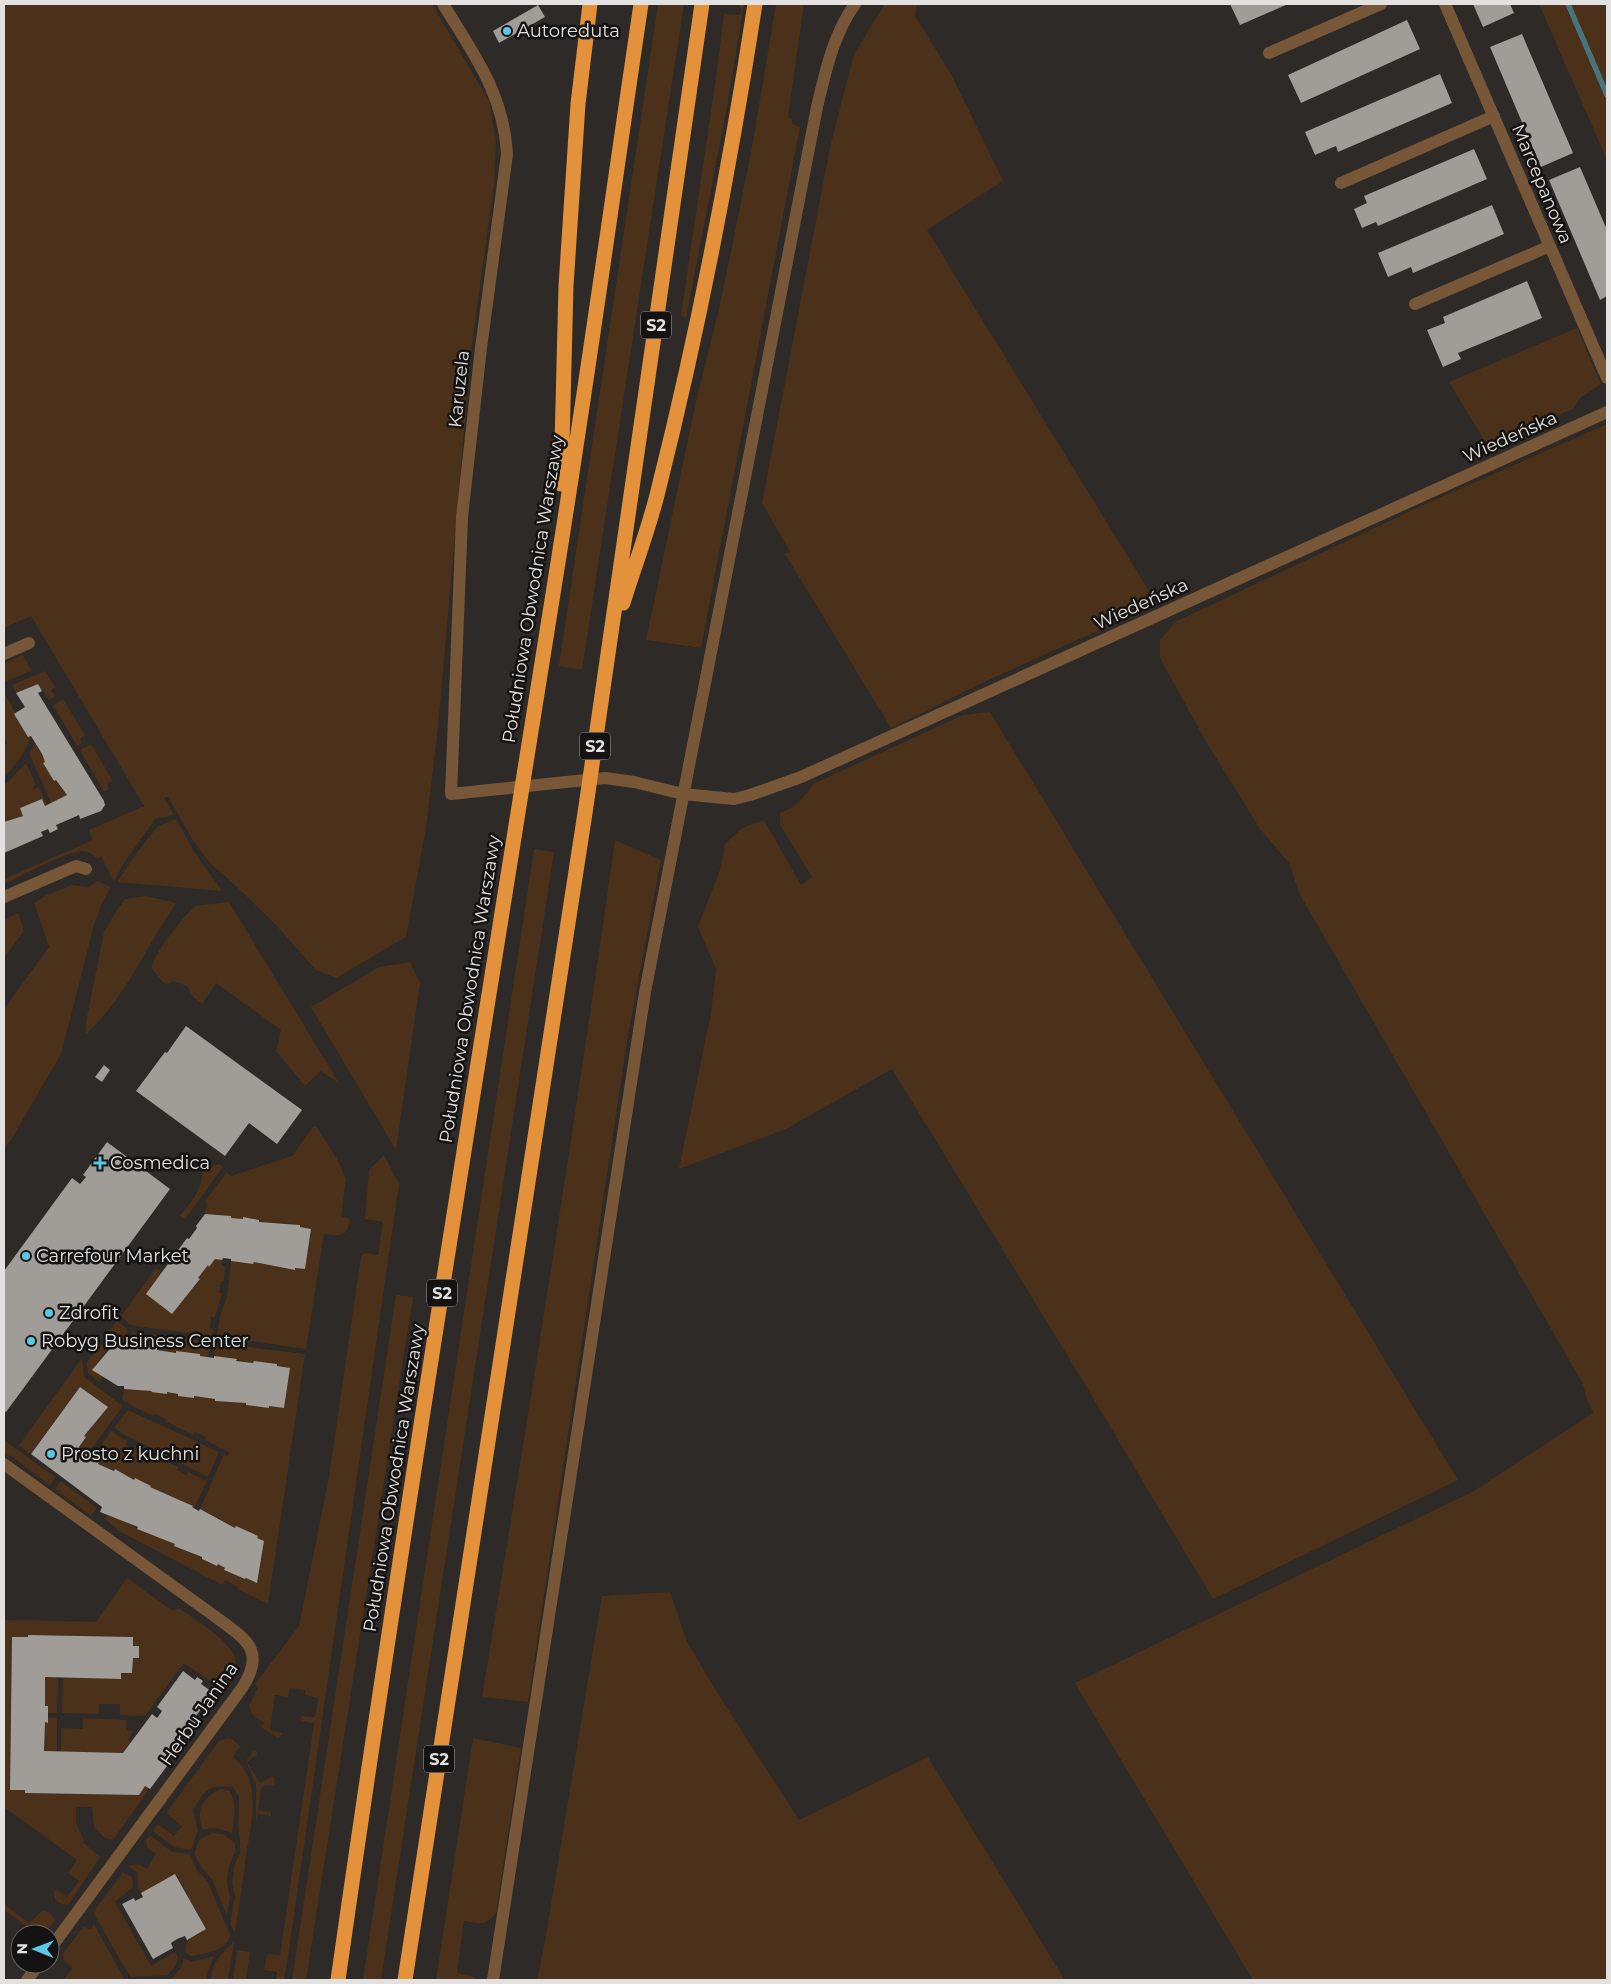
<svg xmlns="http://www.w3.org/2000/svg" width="1611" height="1984" viewBox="0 0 1611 1984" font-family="Montserrat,sans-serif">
  <rect width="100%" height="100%" fill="#2d2a27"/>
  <path fill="#4b3119" d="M4 4H432L489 101 496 140 494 185 471 352 438 727 426 828 406 937 336 978 316 970 275 924 236 886 210 863 194 842 168 797 164 798 174 815 155 819 122 866 114 882 101 856 97 859C93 855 90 852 84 851 68 850 20 877 4 884V879L93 840 89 830 144 806 31 616 4 628Z
    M658 4H684L582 670 559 666Z
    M739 4H744L728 102 686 318 681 315 716 77 724 14 740 15 741 10Z
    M776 4H804L788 117 792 119V124L800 127 701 648 646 640 695 406 718 313 734 237 752 147Z
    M885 4H917L915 16 951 74 1003 181 927 230 1157 604 984 682 891 728 785 554 790 552 762 503 830 147 854 54Z
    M1539 4H1607V160Z
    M1577 328 1601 384 1580 398 1573 409 1487 445 1449 382Z
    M1607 424V1980H1253L1075 1683 1472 1492 1593 1413 1586 1397 1583 1384 1300 895 1289 863 1260 829 1205 740 1160 658V640L1175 622 1423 505Z
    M23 655 32 671 4 682V664Z
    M45 671 55 687 51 690 55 697 49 700 38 684 16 693 12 685Z
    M4 692 28 737 31 736C25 753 16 765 4 777V745L7 744 4 737V704L6 703Z
    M63 699 85 735 80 739 82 743 77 746 53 705Z
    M990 712 1458 1480 1213 1599 1083 1381 892 1069 786 1129 679 1169 711 1013 716 969 698 927 721 867 725 844 742 828 764 820 801 885 812 877 780 825V813C795 808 804 798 813 784L963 715Z
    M35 743 45 762 43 763 54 781 56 780 67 795 51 803 29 753Z
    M91 744 113 781 107 784 109 789 104 792 80 750Z
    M25 764 27 765 36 785 33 786V789L39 787 47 805 45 806 42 799 20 808 23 816 4 822V786Z
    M176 819 195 853 222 891 117 882 138 851 158 826Z
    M615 840 661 860 627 1041 528 1702 482 1697C529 1411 575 1126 615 840Z
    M534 849 554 852 381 1980H363Z
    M98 881 111 887 102 903 94 925 61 1054 11 1140 4 1148V1009L49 947 34 903 45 896 72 885 88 887Z
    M146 896 176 903C146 947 125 999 86 1034V1022L104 932 115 913 125 899Z
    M229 902 339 1083 321 1071 305 1086 276 1051 281 1030 216 983 202 1004 193 997 187 986 173 981 166 985 151 968C159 945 178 925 194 906Z
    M18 913 24 931 4 958V920Z
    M410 962 420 983 396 1150 311 1007 379 967Z
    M316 1126 337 1159 346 1179 341 1217 350 1218C348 1238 340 1236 324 1234L306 1349 217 1336 220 1315 227 1297 231 1261 253 1264 254 1262 294 1270 295 1268 305 1269 311 1229 300 1227V1225L277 1222 276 1224 259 1222V1220L231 1218V1216L215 1214 214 1216 205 1214 207 1203 205 1201 227 1172 231 1176 292 1156 313 1127Z
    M384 1155 399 1184 288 1957 284 1980H276L277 1972 264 1970 267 1954 280 1955 314 1723 301 1721 302 1716 315 1717 318 1698 305 1695V1690L290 1688 288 1697 275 1695 270 1730 283 1733 278 1738 261 1727 264 1723 252 1714 249 1705 258 1688 255 1684 299 1626 329 1477 361 1256 365 1253 378 1255 383 1222 365 1219 369 1170Z
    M219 1164 223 1167 185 1219 180 1216C194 1198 200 1193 203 1170Z
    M215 1259 222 1260V1266H225L224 1281H221L219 1293H222L215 1317H211L210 1328 213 1329 212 1336 135 1326 129 1324 121 1316 156 1268 163 1272 146 1294 172 1314 200 1280 198 1278 208 1265 209 1266Z
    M396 1295 413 1297 306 1980H292Z
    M117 1321 127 1329 125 1343 113 1341 108 1344 103 1340Z
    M132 1332 211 1342 208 1357 200 1356V1354L176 1351V1353L157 1350V1348L130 1346Z
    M216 1343 305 1354 268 1604 237 1589 238 1587 225 1580 222 1585 119 1531 105 1519 107 1515 115 1518 116 1517 152 1536 153 1534 175 1544 174 1546 202 1557V1559L217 1566 218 1564 225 1568 224 1570 244 1579 246 1578 257 1583 264 1541 257 1538V1536L236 1526 235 1528 200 1509 224 1454 228 1456 229 1452 205 1440 206 1437 195 1432 193 1435 165 1421 166 1419 155 1414 154 1416 132 1406 122 1399 124 1389 132 1390 133 1388 166 1394 167 1392 194 1398V1396L215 1399V1401L246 1403V1405L269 1408V1406L284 1408 290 1368 277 1366V1364L254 1361 253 1363 214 1356Z
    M101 1344 106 1348V1351L93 1369 103 1377 99 1382 88 1373 87 1362Z
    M82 1358 84 1377 123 1406 88 1453 79 1447 86 1437 84 1436 108 1407 80 1387 30 1454 19 1445Z
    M128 1410 219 1452 208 1477 123 1434 114 1428Z
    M111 1431 127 1441 125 1445 139 1451 140 1448 178 1467 177 1470 186 1475 188 1472 207 1481 194 1508 192 1507V1505L150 1487V1486L135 1478 134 1480 122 1475 123 1473 98 1464 99 1462 93 1457Z
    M4 1440 55 1477 50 1486 10 1455 8 1457 4 1453Z
    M61 1481 97 1508 91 1516 55 1489Z
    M127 1578 171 1610 180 1609C197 1621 238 1644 236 1666 236 1674 231 1681 227 1688L225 1687 223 1690 184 1663 145 1716 120 1715V1704H99V1714L62 1713 63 1677 132 1673 133 1658H139V1647L133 1646V1637L29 1635 28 1637H12L10 1790H25V1793L138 1795 145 1786 149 1789 113 1840 105 1838 94 1827 92 1807H76V1823L84 1840 83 1842 100 1857 68 1905C59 1905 50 1898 56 1889L67 1897 79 1881 68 1873 77 1860 4 1807V1800L7 1801 4 1799V1620L96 1622Z
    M670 1592 686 1640 715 1689 799 1820 928 1757 1065 1980H537L545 1941 602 1596Z
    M45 1677H58L57 1713H48L45 1706Z
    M48 1718H57V1752L44 1751 45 1722H48Z
    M83 1718 126 1720V1730L133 1731 128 1740 131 1743 123 1753 61 1752V1728L83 1729Z
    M228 1738 232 1739 240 1746 233 1757C241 1764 248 1772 250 1782 256 1806 250 1832 246 1856 243 1881 239 1907 235 1933L230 1924 235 1897 232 1883 235 1863 240 1853V1840L238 1826 239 1797 233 1787C209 1784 205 1790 193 1810L198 1830 191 1850 174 1847 153 1831 158 1824 174 1836 182 1826 166 1813 219 1741Z
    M473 1738 521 1748 496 1913C485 1927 479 1923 464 1921L457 1973 474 1977 477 1980H436Z
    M254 1750 258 1754 247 1762 260 1783 274 1776 275 1786 265 1785 261 1789 258 1810 271 1812V1816L258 1814 256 1822V1784L246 1761Z
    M220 1789 230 1791C237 1805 234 1818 232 1833 219 1829 218 1827 203 1830 195 1810 202 1799 220 1789Z
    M212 1833 223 1834 235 1843V1852L229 1866 227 1881 230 1898 227 1916 213 1881 201 1867 194 1853 200 1839Z
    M150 1835 172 1852 190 1854 197 1870 208 1882 230 1935C227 1952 205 1953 191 1956L185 1952 187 1940 206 1929 176 1874 141 1893 138 1887V1873L128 1866 139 1864 147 1869 156 1854 147 1848 146 1840Z
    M123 1872 132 1877 133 1887 115 1902 151 1966 175 1952 178 1957 176 1965 168 1975 131 1977C117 1958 108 1936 95 1916L94 1911Z
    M4 1904 29 1923 43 1910 50 1913 55 1920 45 1934H37L4 1910Z
    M94 1924 125 1980H63L73 1968 64 1961 63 1954 83 1927 91 1929Z
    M234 1942 228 1980H211C211 1964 222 1952 234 1942Z
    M237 1950 250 1952 246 1980H233Z
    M214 1956 207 1974V1980H170L181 1968 184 1957 191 1962Z"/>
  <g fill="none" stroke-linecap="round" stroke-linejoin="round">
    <path stroke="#47757e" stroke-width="5.5" d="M1568 4 1607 95"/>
  </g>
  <path fill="#a09c98" d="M1230 4H1288L1240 25Z
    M1473 4H1510L1514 13 1483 27Z
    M538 5 545 17 499 43 493 31Z
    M1407 20 1420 49 1301 103 1288 75Z
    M1522 34 1573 153 1541 167 1490 47Z
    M1440 74 1452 103 1338 152 1336 146 1315 155 1305 132Z
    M1474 149 1487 179 1378 226 1376 222 1362 228 1354 209 1367 203 1364 196Z
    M1580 167 1607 230V296L1600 300 1549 180Z
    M1492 205 1504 234 1413 273 1411 267 1388 277 1378 253Z
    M1527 281 1542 318 1458 353 1461 359 1443 367 1427 330 1445 323 1443 317Z
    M38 684 42 691 38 693 104 801 105 805 101 811 80 819 79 815 70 819 56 825 58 829 50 833 48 829 41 832 43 836 4 853V822L23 816 20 808 42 799 45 806 67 795 56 780 54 781 43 763 45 762 42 754 31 736 28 737 14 714 25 707 16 693Z
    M186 1026 302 1110 277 1144 249 1123 225 1156 136 1091 165 1052 167 1053Z
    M104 1065 110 1070 102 1082 95 1077Z
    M107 1142 170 1189 6 1412 4 1411V1271L72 1178 80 1184 86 1177 83 1175Z
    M205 1214 231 1216V1218L243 1219V1217L259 1220V1222L300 1225V1227L311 1229 305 1269 295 1268V1270L254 1262 253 1264 231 1261V1259L223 1258 222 1260 215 1259 209 1267 208 1265 198 1278 200 1279 172 1314 146 1294 187 1238 189 1239 197 1228 196 1226Z
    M114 1344 157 1348V1350L176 1353V1351L200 1354V1356L214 1358V1356L237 1359 236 1361 253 1363 254 1361 277 1364V1366L290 1368 284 1408 269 1406V1408L246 1405V1403L215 1401V1399L194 1396V1398L178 1396V1394L167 1392V1394L151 1392 152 1391 124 1389V1386H118L92 1370Z
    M80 1387 108 1407 84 1436 86 1437 79 1447 99 1462 98 1464 114 1471 115 1469 134 1480 135 1478 151 1486 150 1487 193 1506 192 1507 197 1510 199 1511 200 1509 235 1528 236 1526 258 1536 257 1538 264 1541 257 1583 246 1578 245 1579 224 1570 225 1568 218 1564 217 1566 202 1559V1557L174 1546 175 1544 137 1529 138 1527 100 1512 102 1507 31 1454Z
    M28 1635 133 1637V1646H139V1658H133L132 1673H121V1679L45 1677V1706H48V1723L45 1722 44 1751 123 1753 152 1714 157 1718 160 1714 162 1711 157 1707 183 1671 195 1680 197 1677 203 1681 201 1684 218 1696 208 1710 203 1706 194 1719 199 1722 192 1733 187 1729 165 1759 170 1762 150 1789 145 1786 139 1795 25 1793V1790H10L12 1637H28Z
    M175 1874 206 1929 187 1940 185 1936 177 1939 171 1943 173 1948 153 1959 122 1904 134 1898 135 1901 143 1897 141 1893Z"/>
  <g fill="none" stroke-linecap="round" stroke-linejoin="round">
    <path stroke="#785738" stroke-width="12" d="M443 4C473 53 504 94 507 154L481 348 462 517 451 794 605 778 634 782 683 794 734 799 750 795 801 777 1607 412
      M1445 4 1607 378
      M1269 53 1381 4
      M1341 183 1494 116
      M1415 304 1550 246
      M4 654 29 643
      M4 897 76 866 86 869
      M4 1464 213 1615C243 1638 268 1648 242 1688L50 1949
      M27 1980 39 1964
      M493 1980 645 992 817 107C826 70 833 35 855 4"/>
    <path stroke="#e3913a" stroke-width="15" d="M561 484 566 286 578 104 590 4
      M623 603C635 564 650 526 659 487 699 328 730 166 755 4
      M338 1980C406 1503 484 1027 560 550 589 368 614 186 641 4
      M405 1980 585 813 702 4"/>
  </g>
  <g fill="#5ac8e5" stroke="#141312" stroke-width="2">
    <circle cx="507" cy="31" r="5"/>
    <path d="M97.5 1155.5h5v5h5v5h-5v5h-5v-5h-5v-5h5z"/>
    <circle cx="26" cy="1256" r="5"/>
    <circle cx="49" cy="1313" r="5"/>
    <circle cx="31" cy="1341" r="5"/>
    <circle cx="51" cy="1454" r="5"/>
  </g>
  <g text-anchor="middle" stroke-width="5" stroke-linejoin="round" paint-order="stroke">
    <g fill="#141312" stroke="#a5a3a2" stroke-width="1">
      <rect x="641" y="311.5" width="30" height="27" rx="4"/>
      <rect x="580" y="732.5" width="30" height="27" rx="4"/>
      <rect x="427" y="1279.5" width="30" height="27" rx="4"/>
      <rect x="424" y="1745.5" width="30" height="27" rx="4"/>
    </g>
    <g font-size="16" font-weight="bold" fill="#e3e1df">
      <text x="656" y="331">S2</text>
      <text x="595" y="752">S2</text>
      <text x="442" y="1299">S2</text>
      <text x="439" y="1765">S2</text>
    </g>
    <g font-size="18" fill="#e3e1df" stroke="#141312" text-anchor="start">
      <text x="517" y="37">Autoreduta</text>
      <text x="110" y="1169">Cosmedica</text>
      <text x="36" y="1262">Carrefour Market</text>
      <text x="59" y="1319">Zdrofit</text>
      <text x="41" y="1347">Robyg Business Center</text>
      <text x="61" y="1460">Prosto z kuchni</text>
    </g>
    <g font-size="18" fill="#e3e1df" stroke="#141312">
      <text transform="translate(1542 184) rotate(67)" y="6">Marcepanowa</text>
      <text transform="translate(459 389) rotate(-84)" y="6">Karuzela</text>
      <text transform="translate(1510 437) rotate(-24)" y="6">Wiedeńska</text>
      <text transform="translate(533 589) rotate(-81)" y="6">Południowa Obwodnica Warszawy</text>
      <text transform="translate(1141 604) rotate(-24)" y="6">Wiedeńska</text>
      <text transform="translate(470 989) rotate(-81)" y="6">Południowa Obwodnica Warszawy</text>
      <text transform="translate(394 1478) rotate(-81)" y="6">Południowa Obwodnica Warszawy</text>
      <text transform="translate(199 1714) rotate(-55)" y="6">Herbu Janina</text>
    </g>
  </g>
  <rect width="1611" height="1984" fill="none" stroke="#e3e1df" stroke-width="10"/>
  <g transform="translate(35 1949) rotate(271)"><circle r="24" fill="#141312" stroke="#676564"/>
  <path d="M0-4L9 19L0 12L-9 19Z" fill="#5ac8e5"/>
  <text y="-8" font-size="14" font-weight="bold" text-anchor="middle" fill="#e3e1df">N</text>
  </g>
</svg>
